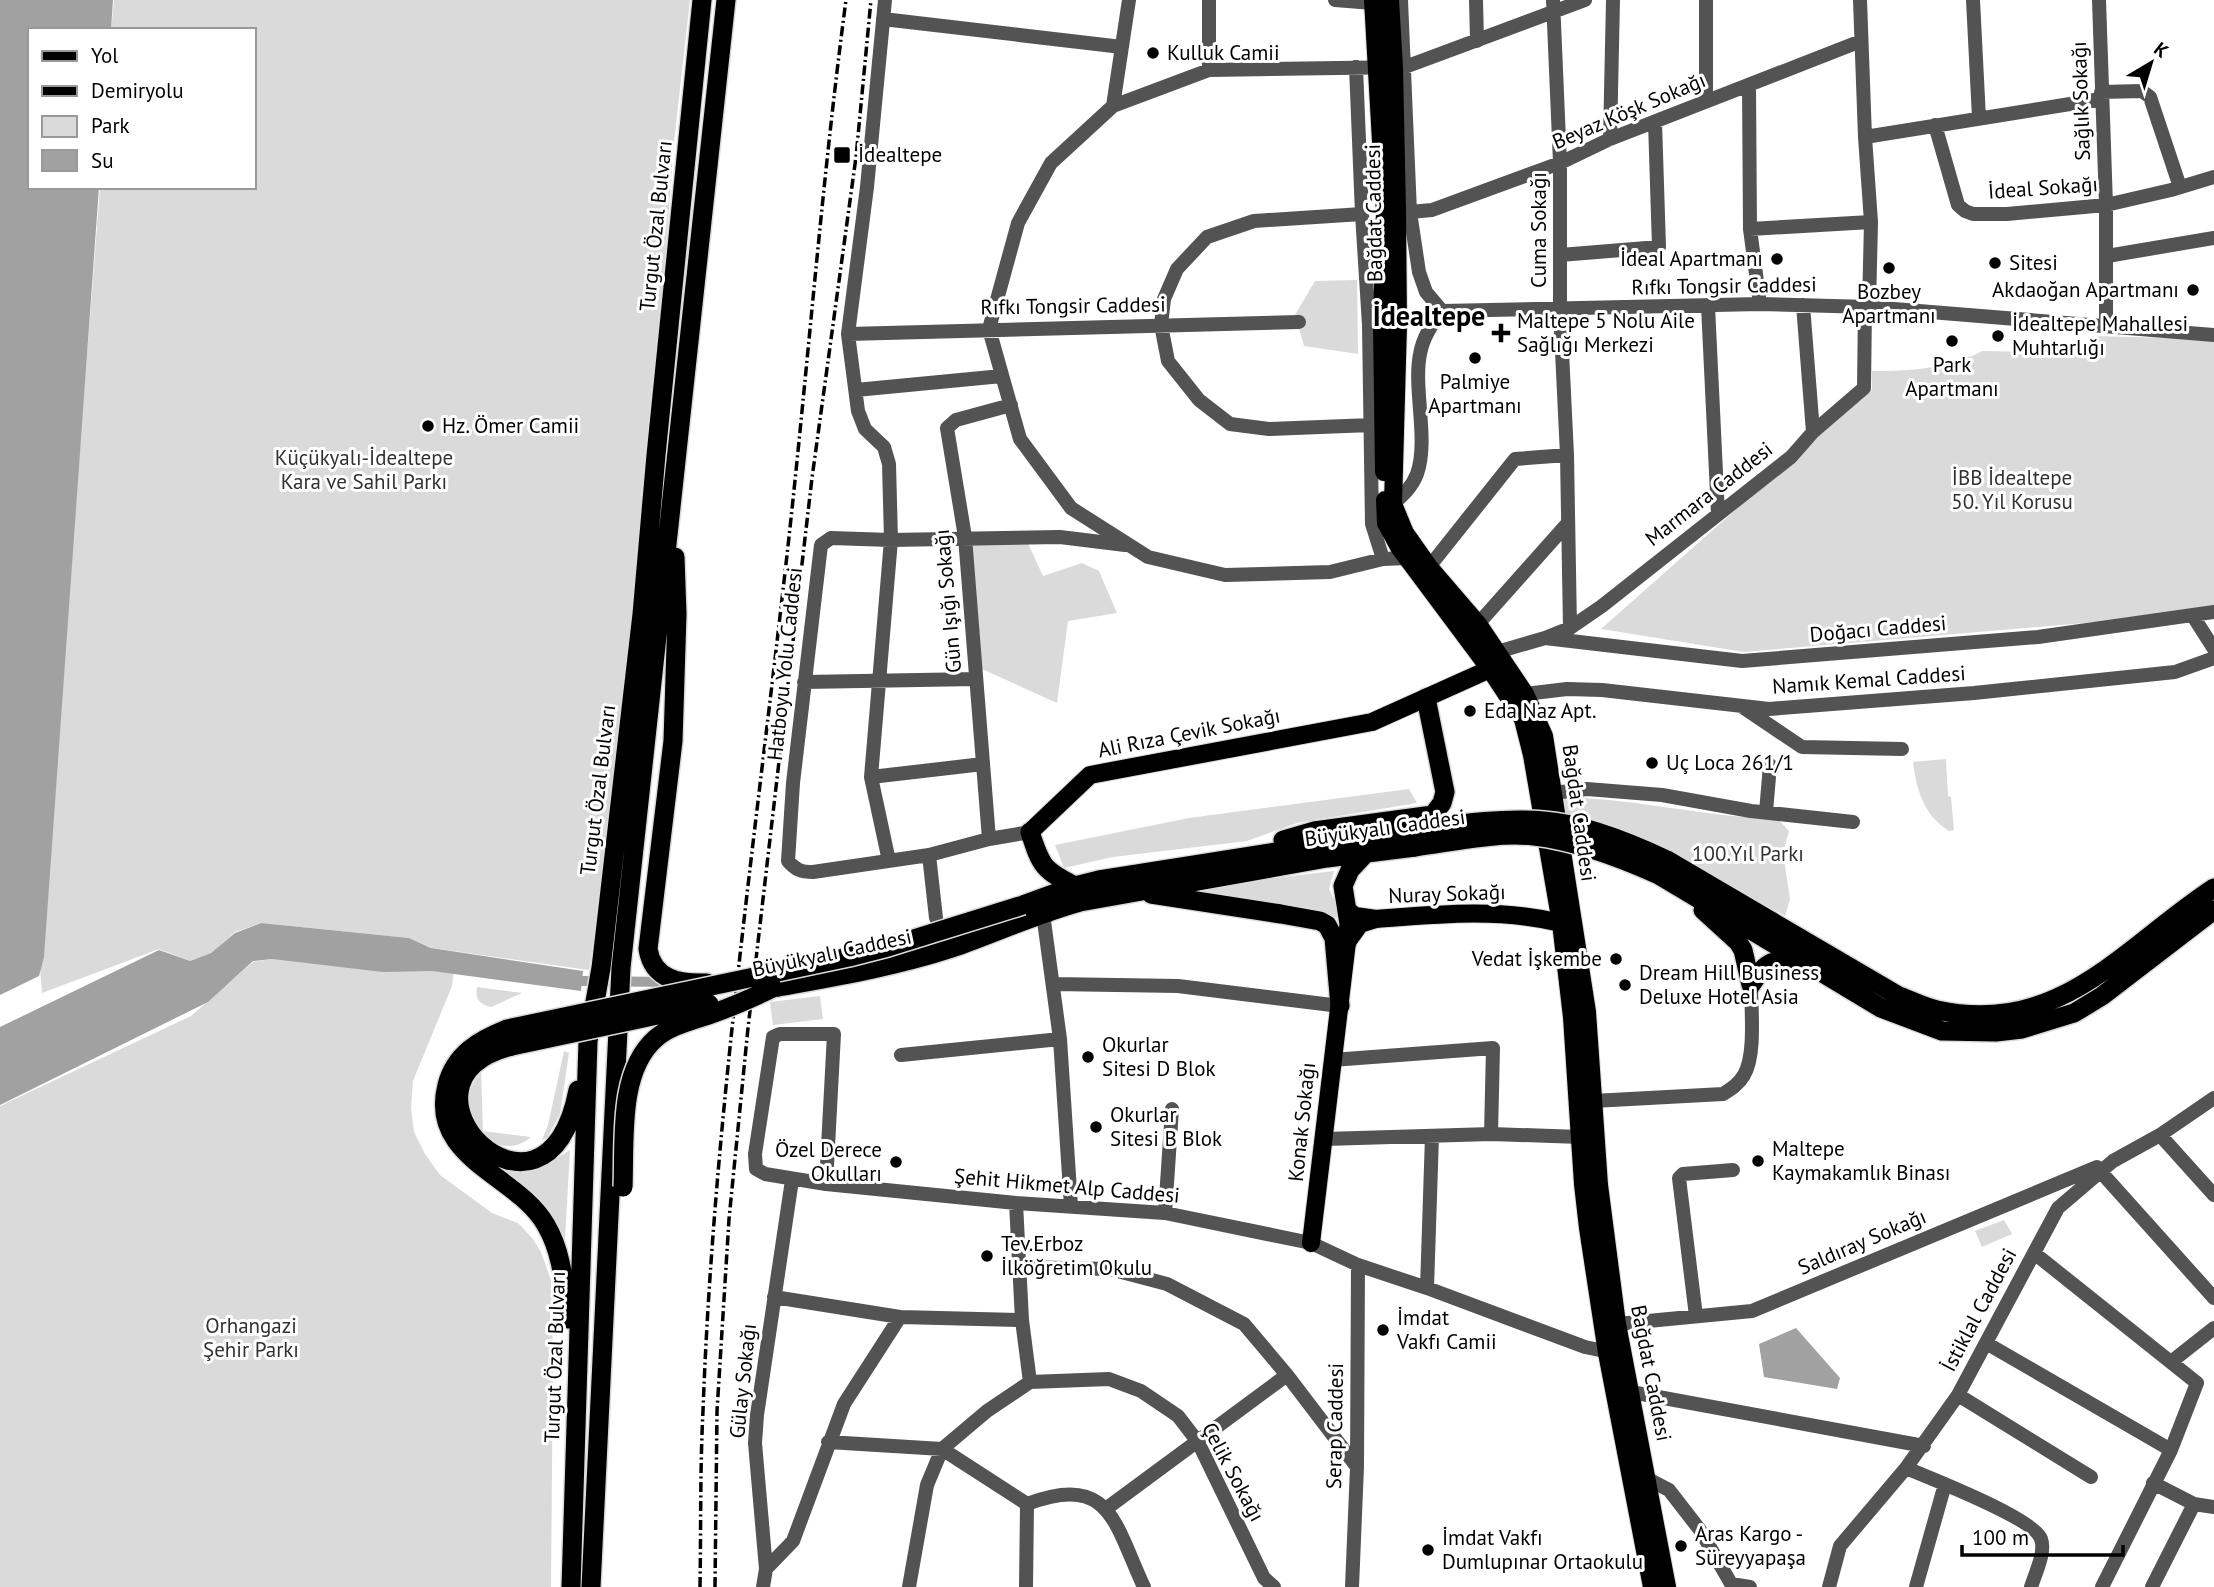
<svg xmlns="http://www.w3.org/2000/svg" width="2214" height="1587" viewBox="0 0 2214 1587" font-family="'PT Sans',sans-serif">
  <rect width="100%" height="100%" fill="#fff"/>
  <path fill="#dadada" d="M114 0H690L674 142 643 552 605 869 589 970 432 948 409 938 261 923 235 932 213 952 190 961 159 949 42 993 40 968 100 187H254V30H111Z
    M1357 280 1358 354 1304 346 1295 315 1315 281Z
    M2091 336 2214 339V608L2108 621 1744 652 1601 629 1872 389V371C1908 371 1950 369 1982 351L2091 353Z
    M1027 541 1043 576 1082 563 1099 571 1117 613 1068 621 1057 703 982 669 972 542Z
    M1946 759 1948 796 1951 797 1954 830 1949 831C1923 814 1917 791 1913 762Z
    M1409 789 1417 803 1297 823 1247 841 1113 857 1064 868 1055 845 1189 818Z
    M1564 797C1636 799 1706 817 1778 819L1789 831 1783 853 1790 899 1785 916 1681 858 1564 817Z
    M1334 871 1329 889 1338 907 1340 918 1164 891Z
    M272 959 454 971 452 986 413 1081 411 1108 414 1132 425 1154 440 1175 492 1213 518 1223 533 1239 541 1252 551 1280 553 1354 551 1587H0V1106L191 1016 253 962Z
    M477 987 522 993 491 1007C479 1004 475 999 477 987Z
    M820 996 823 1019 773 1025 770 1002Z
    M564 1051 569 1053 560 1114 547 1138 542 1140 548 1125Z
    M481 1070 483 1131 531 1137C505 1160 473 1135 468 1106 466 1093 475 1081 481 1070Z
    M570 1150 565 1240 553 1218 492 1162C531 1166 536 1172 570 1150Z
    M2004 1220 2012 1234 1982 1247 1975 1231Z"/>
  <path fill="#a1a1a1" d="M0 0H113L111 30H30V187H99L44 957 39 976 0 995Z
    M261 923 409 938 431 948 583 971 581 991 432 971 383 972 272 959 253 961 208 1002 0 1105V1027L159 950 190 961 211 953 235 933Z
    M1796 1328 1840 1378 1837 1389 1764 1377 1759 1344Z"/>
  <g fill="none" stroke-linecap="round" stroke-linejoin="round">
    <path stroke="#a1a1a1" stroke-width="10" d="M582 981 669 982"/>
    <defs>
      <path id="major" d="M1373 0 1385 212 1382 325 1384 472
        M1390 0 1394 67 1397 211 1398 324 1393 504 1405 533 1429 567 1478 624 1525 694 1544 736 1587 1012 1599 1185 1617 1324 1667 1587
        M1385 500 1386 523 1399 547 1490 669 1523 719 1532 755 1561 923 1572 1017 1583 1184 1588 1228 1607 1353 1652 1587
        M1030 832 1090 775 1372 722 1490 669
        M1376 919C1440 914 1498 908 1561 923
        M1311 1243 1347 942 1360 924 1376 919 1355 916 1347 910"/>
      <path id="highway" d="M675 557 677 614 673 741 648 949C653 980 680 984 707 983
        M1030 832C1041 866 1043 870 1075 886
        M1283 840 1314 831 1433 815 1442 803 1445 792 1426 698
        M1667 860 1897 995C1910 1000 1924 1007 1937 1010 2060 1037 2124 947 2214 888
        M1659 875 1881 1008 1942 1031 1996 1032 2022 1029 2074 1013 2102 996 2214 910
        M1151 894 1281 914 1320 921 1327 925 1334 938 1340 1006
        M1023 905 1075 886 1099 880 1409 831
        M1703 910 1738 942 1743 950 1751 985
        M1347 942 1349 924 1343 886 1350 870 1365 854
        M1751 985C1767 960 1773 958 1802 963
        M773 988C833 977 894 967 952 948 995 933 1036 914 1080 902L1327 858 1415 847
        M507 1029C479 1040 455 1054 447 1085 428 1159 517 1174 546 1225 563 1254 564 1287 568 1319
        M512 1046C373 1081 546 1259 578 1090
        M571 1587 588 1041 601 968 642 614 656 455 702 0
        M591 1587 621 968 726 0"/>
    </defs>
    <use href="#major" stroke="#dbdbdb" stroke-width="20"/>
    <use href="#highway" stroke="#dbdbdb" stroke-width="22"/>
    <path stroke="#535353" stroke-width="14" d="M885 0 867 187 848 334 858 411 865 429 884 447 889 464 891 540 871 777 889 861
      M1209 0V70
      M1335 0 1373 3
      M1401 0 1410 212 1419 272 1426 292 1442 311
      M1476 0 1477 41
      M1553 0 1560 163V310L1567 455 1570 628
      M1706 0V101
      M1860 0 1865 137 1871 222 1869 307
      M1973 0 1979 118
      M2099 0 2106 205V326
      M883 19 1122 47
      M1356 67 1362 214 1369 325 1372 524 1383 559
      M1749 85 1750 229 1760 304
      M2101 92 2142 91 2150 97 2180 187
      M1113 106 1129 0
      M1935 125 1958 205 1965 211 1973 214H2007L2106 205 2171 190 2214 177
      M1865 137 2101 99
      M1610 139 1613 0
      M1410 212 1432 210 1560 163 1610 139 1861 41
      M1362 214 1254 221 1207 237 1177 269 1164 299 1161 325 1168 361 1199 400 1230 424 1269 429 1371 425
      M1750 229 1871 222
      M1560 255 1659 247 1655 122
      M2107 256 2214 238
      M1803 305 1813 432
      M1708 306 1718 514
      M848 334 1299 322
      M856 390 1002 376
      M1393 504C1403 495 1412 487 1417 474 1429 440 1413 389 1420 354 1423 337 1432 324 1442 311L1760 304 1869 307 2214 335
      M1407 558 1383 559 1330 572 1225 575 1148 557 1071 508 1020 439 989 329 1018 223 1051 163 1113 106 1209 70 1405 67 1585 0
      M1429 567 1515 459 1567 455
      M2193 616 2214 649
      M1478 624 1568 523
      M1545 638 1742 661 2038 637 2214 612
      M1497 652 1545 638 1570 628 1602 606 1791 457 1813 432 1864 388 1865 307
      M804 682 976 679
      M1525 694 1567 689 1602 690 1769 709 1974 693 2175 672 2214 658
      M1744 708 1802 747 1902 749
      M871 777 983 764
      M1553 793 1587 789 1662 795 1751 811 1853 822
      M1766 812 1770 765
      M1030 832 989 839 929 855 813 872C801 872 796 870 788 861L793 783 821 545 831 538 891 540 1060 537 1125 545
      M989 839 965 537 947 428 956 420 1011 405
      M929 855 936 918
      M1049 910 1044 921 1060 1039 1071 1206
      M1054 984 1178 986 1340 1006
      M901 1055 1060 1039
      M1332 1060 1493 1048 1491 1134
      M1593 1101 1723 1094C1731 1089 1739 1084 1744 1075 1756 1055 1751 1009 1751 985
      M2160 1135 2214 1195
      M1325 1139 1491 1134 1580 1137
      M2100 1171 2214 1298
      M826 1184 834 1034H780L773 1037 755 1154 756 1169 765 1174 826 1184 1016 1203 1165 1213 1311 1243 1358 1265 1427 1288 1585 1347 1614 1353
      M1016 1203 1022 1320 1030 1382
      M1165 1213 1172 1109
      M2034 1253 2197 1383 2171 1450 2102 1587
      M1020 1267 1110 1269 1167 1284 1244 1324 1287 1375 1357 1467
      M1427 1288 1432 1136
      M774 1297 900 1317 1022 1320
      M1696 1316 1679 1178 1683 1174 1733 1170
      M1617 1324 1752 1311 2097 1167
      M1986 1343 2171 1450
      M2171 1362 2214 1328
      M1631 1392 1924 1446
      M1958 1395 2091 1477
      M828 1442 942 1449 1027 1504C1111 1473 1114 1523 1144 1587
      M1906 1468C1930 1478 2035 1519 2041 1539 2046 1552 2035 1574 2031 1587
      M1648 1479 1669 1490 1700 1530 1733 1587
      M2153 1483 2194 1504 2214 1507
      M1107 1508 1287 1375
      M766 1569 793 1541 844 1404 900 1317
      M1731 1584 1750 1587
      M763 1587 766 1569 755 1443 757 1415 792 1180
      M909 1587 927 1485 942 1449 987 1411 1030 1382 1109 1379 1141 1391 1178 1416 1198 1442 1264 1578 1274 1587
      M1026 1587 1027 1504
      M1352 1587 1357 1467 1358 1265
      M1829 1587 1840 1546 1906 1468 1958 1395 2058 1208 2113 1161 2160 1135 2214 1098
      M1916 1587 1945 1484
      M2152 1587 2194 1504"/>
    <use href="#major" stroke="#000" stroke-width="18"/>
    <use href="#highway" stroke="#000" stroke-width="19"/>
    <path stroke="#000" stroke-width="3.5" stroke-dasharray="10 3.5 2 3.5" stroke-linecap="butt" d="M700 1587C701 1528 700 1469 703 1411 713 1136 752 862 783 590 806 393 820 196 846 0
      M715 1587 717 1411 729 1219 748 1028 812 478 856 157 871 0"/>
    <defs>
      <path id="highway-bridge" d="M1409 831C1453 825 1499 817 1544 821 1585 824 1631 843 1667 860
        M1415 847C1453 842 1495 832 1534 836 1577 841 1619 857 1659 875
        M507 1029 849 957 888 947 1023 905
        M512 1046 709 1004
        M623 1187C625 1141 618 1072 655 1039 670 1025 695 1020 714 1013 734 1006 754 997 773 988"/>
    </defs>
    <use href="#highway-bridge" stroke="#dbdbdb" stroke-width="22" stroke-linecap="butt"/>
    <use href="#highway-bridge" stroke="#000" stroke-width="19"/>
  </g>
  <g fill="#000" stroke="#fff" stroke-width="2.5">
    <circle cx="1153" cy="53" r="7"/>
    <rect x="833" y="146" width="18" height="18" rx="3.5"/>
    <circle cx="1777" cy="259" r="7"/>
    <circle cx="1995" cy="263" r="7"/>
    <circle cx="1889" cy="268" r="7"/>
    <circle cx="2193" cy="290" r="7"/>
    <path d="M1497.5 322.5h7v7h7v7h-7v7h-7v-7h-7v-7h7z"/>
    <circle cx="1998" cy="336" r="7"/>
    <circle cx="1952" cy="341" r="7"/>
    <circle cx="1475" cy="358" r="7"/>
    <circle cx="428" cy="426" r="7"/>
    <circle cx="1470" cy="711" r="7"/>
    <circle cx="1652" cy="763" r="7"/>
    <circle cx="1616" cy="959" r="7"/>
    <circle cx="1625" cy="985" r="7"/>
    <circle cx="1088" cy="1057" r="7"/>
    <circle cx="1096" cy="1127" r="7"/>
    <circle cx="1758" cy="1161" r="7"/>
    <circle cx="896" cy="1162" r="7"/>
    <circle cx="987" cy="1256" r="7"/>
    <circle cx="1383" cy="1330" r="7"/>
    <circle cx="1681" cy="1546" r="7"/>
    <circle cx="1428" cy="1550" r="7"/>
  </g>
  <g text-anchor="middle" stroke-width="6" stroke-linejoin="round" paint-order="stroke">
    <g font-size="21" fill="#000" stroke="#fff" text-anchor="start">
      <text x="1167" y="60">Kulluk Camii</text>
      <text x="858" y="162">İdealtepe</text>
      <text x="1763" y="266" text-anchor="end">İdeal Apartmanı</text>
      <text x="2009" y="270">Sitesi</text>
      <text x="2179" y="297" text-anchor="end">Akdaoğan Apartmanı</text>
      <text x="1889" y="299" text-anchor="middle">Bozbey<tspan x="1889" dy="24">Apartmanı</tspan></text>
      <text x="1517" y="328">Maltepe 5 Nolu Aile<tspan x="1517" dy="24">Sağlığı Merkezi</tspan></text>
      <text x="2012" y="331">İdealtepe Mahallesi<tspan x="2012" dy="24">Muhtarlığı</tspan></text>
      <text x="1952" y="372" text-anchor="middle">Park<tspan x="1952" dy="24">Apartmanı</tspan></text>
      <text x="1475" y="389" text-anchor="middle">Palmiye<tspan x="1475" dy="24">Apartmanı</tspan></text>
      <text x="442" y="433">Hz. Ömer Camii</text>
      <text x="1484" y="718">Eda Naz Apt.</text>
      <text x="1666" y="770">Uç Loca 261/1</text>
      <text x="1602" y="966" text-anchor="end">Vedat İşkembe</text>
      <text x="1639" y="980">Dream Hill Business<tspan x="1639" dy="24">Deluxe Hotel Asia</tspan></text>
      <text x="1102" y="1052">Okurlar<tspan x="1102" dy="24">Sitesi D Blok</tspan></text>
      <text x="1110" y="1122">Okurlar<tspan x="1110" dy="24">Sitesi B Blok</tspan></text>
      <text x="1772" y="1156">Maltepe<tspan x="1772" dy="24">Kaymakamlık Binası</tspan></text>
      <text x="882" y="1157" text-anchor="end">Özel Derece<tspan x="882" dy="24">Okulları</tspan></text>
      <text x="1001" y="1251">Tev.Erboz<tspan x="1001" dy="24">İlköğretim Okulu</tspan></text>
      <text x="1397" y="1325">İmdat<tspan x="1397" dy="24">Vakfı Camii</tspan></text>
      <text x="1695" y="1541">Aras Kargo -<tspan x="1695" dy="24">Süreyyapaşa</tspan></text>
      <text x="1442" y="1545">İmdat Vakfı<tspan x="1442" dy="24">Dumlupınar Ortaokulu</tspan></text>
    </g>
    <g font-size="21" fill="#000" stroke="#fff">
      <text transform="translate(2081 101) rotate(-92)" y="7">Sağlık Sokağı</text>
      <text transform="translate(1629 111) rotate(-23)" y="7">Beyaz Köşk Sokağı</text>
      <text transform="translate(2043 188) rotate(-4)" y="7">İdeal Sokağı</text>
      <text transform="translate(1374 213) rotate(-91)" y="7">Bağdat Caddesi</text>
      <text transform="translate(656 226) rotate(-84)" y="7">Turgut Özal Bulvarı</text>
      <text transform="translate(1539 230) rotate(-90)" y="7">Cuma Sokağı</text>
      <text transform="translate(1724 286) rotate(-1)" y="7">Rıfkı Tongsir Caddesi</text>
      <text transform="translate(1073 306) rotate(-1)" y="7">Rıfkı Tongsir Caddesi</text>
      <text transform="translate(1709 494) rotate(-38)" y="7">Marmara Caddesi</text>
      <text transform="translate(948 601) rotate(-95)" y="7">Gün Işığı Sokağı</text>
      <text transform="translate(1878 629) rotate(-5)" y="7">Doğacı Caddesi</text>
      <text transform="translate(785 664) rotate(-84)" y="7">Hatboyu Yolu Caddesi</text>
      <text transform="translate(1869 680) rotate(-4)" y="7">Namık Kemal Caddesi</text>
      <text transform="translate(1189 733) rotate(-11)" y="7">Ali Rıza Çevik Sokağı</text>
      <text transform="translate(598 790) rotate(-83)" y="7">Turgut Özal Bulvarı</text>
      <text transform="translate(1579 813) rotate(82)" y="7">Bağdat Caddesi</text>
      <text transform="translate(1385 828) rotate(-8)" y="7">Büyükyalı Caddesi</text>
      <text transform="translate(1447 894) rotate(-2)" y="7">Nuray Sokağı</text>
      <text transform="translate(832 953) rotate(-12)" y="7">Büyükyalı Caddesi</text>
      <text transform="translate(1302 1122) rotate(-84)" y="7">Konak Sokağı</text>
      <text transform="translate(1067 1186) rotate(5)" y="7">Şehit Hikmet Alp Caddesi</text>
      <text transform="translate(1862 1242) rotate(-23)" y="7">Saldıray Sokağı</text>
      <text transform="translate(1979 1310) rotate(-62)" y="7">İstiklal Caddesi</text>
      <text transform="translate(555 1357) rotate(-88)" y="7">Turgut Özal Bulvarı</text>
      <text transform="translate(1651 1373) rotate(79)" y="7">Bağdat Caddesi</text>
      <text transform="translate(743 1381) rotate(-84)" y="7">Gülay Sokağı</text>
      <text transform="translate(1335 1426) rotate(-89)" y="7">Serap Caddesi</text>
      <text transform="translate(1233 1472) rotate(62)" y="7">Çelik Sokağı</text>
    </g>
    <g font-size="21" fill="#313131" stroke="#fff">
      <text x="364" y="465">Küçükyalı-İdealtepe<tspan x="364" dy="24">Kara ve Sahil Parkı</tspan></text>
      <text x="2012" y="485">İBB İdealtepe<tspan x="2012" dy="24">50. Yıl Korusu</tspan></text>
      <text x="1748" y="861">100.Yıl Parkı</text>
      <text x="251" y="1333">Orhangazi<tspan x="251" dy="24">Şehir Parkı</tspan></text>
    </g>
    <g font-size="28" font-weight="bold" fill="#000" stroke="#fff">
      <text x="1429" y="326">İdealtepe</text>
    </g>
  </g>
  <rect x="28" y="28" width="228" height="161" fill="#ffffff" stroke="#999999" stroke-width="2"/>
  <rect x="42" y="51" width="35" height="10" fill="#000000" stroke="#999999" stroke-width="2"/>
  <text x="91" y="63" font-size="21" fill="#000000">Yol</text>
  <rect x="42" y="86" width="35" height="10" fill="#000000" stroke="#999999" stroke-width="2"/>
  <text x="91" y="98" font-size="21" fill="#000000">Demiryolu</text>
  <rect x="42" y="116" width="35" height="21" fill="#dadada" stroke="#999999" stroke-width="2"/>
  <text x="91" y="133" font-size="21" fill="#000000">Park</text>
  <rect x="42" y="150" width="35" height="21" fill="#a1a1a1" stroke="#999999" stroke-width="2"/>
  <text x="91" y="168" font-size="21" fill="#000000">Su</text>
  <g transform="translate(2151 63) rotate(38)" stroke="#ffffff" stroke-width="5" paint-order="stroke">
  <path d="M0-5L12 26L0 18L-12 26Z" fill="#000000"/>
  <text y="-10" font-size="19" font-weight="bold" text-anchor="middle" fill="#000000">K</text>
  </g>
  <path d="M1962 1545v10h161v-10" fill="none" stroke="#000000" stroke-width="3.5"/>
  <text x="1972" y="1545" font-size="21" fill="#000000" stroke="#ffffff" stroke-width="5" paint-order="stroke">100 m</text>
</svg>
